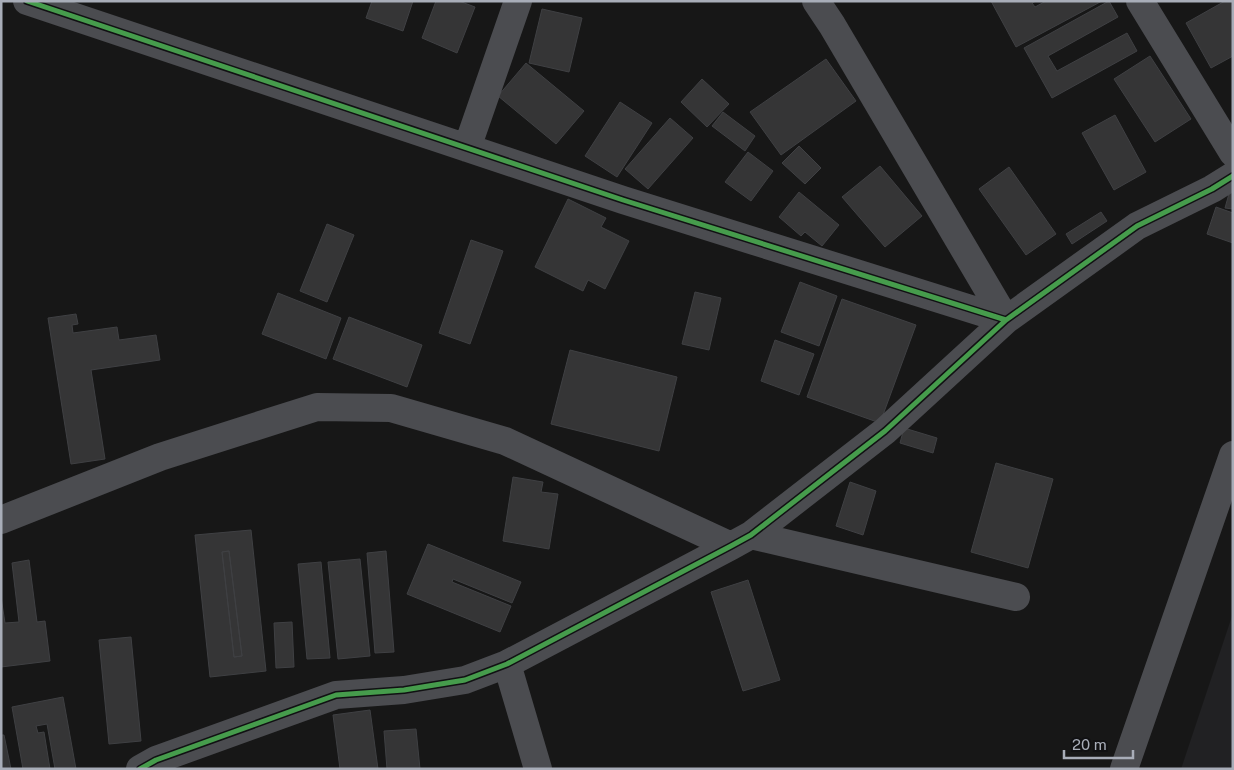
<svg xmlns="http://www.w3.org/2000/svg" width="1234" height="770" viewBox="0 0 1234 770" font-family="'Public Sans',sans-serif">
  <rect width="100%" height="100%" fill="#171717"/>
  <path fill="#212123" d="M1233 613V769H1181Z"/>
  <path fill="#353536" stroke="#3f4043" fill-rule="evenodd" d="M372 1H413L403 31 366 18Z
    M436 1H459L475 7 457 53 422 38Z
    M991 1H1036L1032 3 1035 7 1046 1H1102L1016 47Z
    M1109 1 1118 17 1048 56 1057 71 1127 33 1137 51 1052 98 1024 48Z
    M1225 1H1233V56L1211 68 1186 23Z
    M542 9 582 18 569 72 529 63Z
    M1150 56 1191 119 1155 142 1114 79Z
    M826 59 856 101 781 155 750 112Z
    M526 63 584 111 556 144 498 96Z
    M702 79 729 104 707 127 681 102Z
    M620 102 652 123 617 177 585 156Z
    M723 112 755 136 745 151 712 126Z
    M1115 115 1146 172 1114 190 1082 133Z
    M670 118 693 138 648 189 625 169Z
    M799 146 821 168 805 184 782 163Z
    M748 152 773 171 751 201 725 182Z
    M880 166 922 216 885 247 842 197Z
    M1009 167 1056 234 1026 255 979 189Z
    M1230 190 1233 191V209L1225 208Z
    M799 192 839 225 822 246 805 232 801 236 779 217Z
    M568 199 606 218 601 227 629 241 605 289 588 280 583 291 535 267Z
    M1216 207 1233 213V243L1207 234Z
    M1101 212 1107 221 1072 244 1066 234Z
    M327 224 354 235 327 302 300 291Z
    M471 240 503 251 470 344 439 333Z
    M800 282 837 296 819 346 781 332Z
    M695 292 721 298 709 350 682 344Z
    M278 293 341 318 326 359 262 334Z
    M842 299 916 325 880 423 807 397Z
    M76 314 78 324 72 325 73 333 117 327 119 340 156 335 160 360 91 370 105 459 71 464 48 318Z
    M349 317 422 345 407 387 333 359Z
    M775 340 814 354 799 395 761 381Z
    M570 350 677 377 659 451 551 424Z
    M904 428 937 438 933 453 900 443Z
    M996 463 1053 479 1028 568 971 552Z
    M513 477 543 482 541 492 558 494 549 549 503 541Z
    M850 482 876 491 863 535 836 526Z
    M251 530 266 671 210 677 195 535ZM229 551 242 656 234 657 222 552Z
    M428 544 521 582 512 603 453 579 452 582 511 606 500 632 407 594Z
    M229 551 242 656 234 657 222 552Z
    M386 551 394 652 375 653 367 553Z
    M360 559 370 656 338 659 328 562Z
    M29 560 37 622 45 621 50 661 1 667V597L5 623 19 622 12 563Z
    M321 562 330 658 307 659 298 564Z
    M748 580 780 680 743 691 711 592Z
    M292 622 294 667 276 668 274 623Z
    M131 637 141 741 109 744 99 640Z
    M63 697 76 769H55L47 724 36 726 38 733 44 732 50 769H23L12 707Z
    M370 710 378 769H340L333 715Z
    M416 729 420 769H387L384 731Z
    M1 735H4L11 769H1Z"/>
  <g fill="none" stroke-linecap="round" stroke-linejoin="round">
    <path stroke="#4b4c50" stroke-width="28" d="M27 1 623 200 1006 320
      M816 1 832 25 1006 320
      M1140 1 1233 153
      M467 148 518 1
      M1 520 160 457 317 407 391 408 505 441 731 546
      M751 535 1016 597
      M507 664 538 769
      M140 769 156 760 336 695 404 690 465 680 507 664 731 546 751 535 885 431 1006 320 1137 226 1212 189 1233 176
      M1124 769 1233 455"/>
    <defs>
      <path id="cycleway" d="M27 1 623 200 1006 320
        M140 769 156 760 336 695 404 690 465 680 507 664 731 546 751 535 885 431 1006 320 1137 226 1212 189 1233 176"/>
    </defs>
    <use href="#cycleway" stroke="#111113" stroke-width="8"/>
    <use href="#cycleway" stroke="#469c4c" stroke-width="5"/>
  </g>
  <rect width="1234" height="770" fill="none" stroke="#a8adb8" stroke-width="5"/>
  <path d="M1064 750v8h69v-8" fill="none" stroke="#a8adb8" stroke-width="2.5"/>
  <text x="1072" y="750" font-size="15" fill="#a8adb8" stroke="#111113" stroke-width="4" paint-order="stroke">20 m</text>
</svg>
